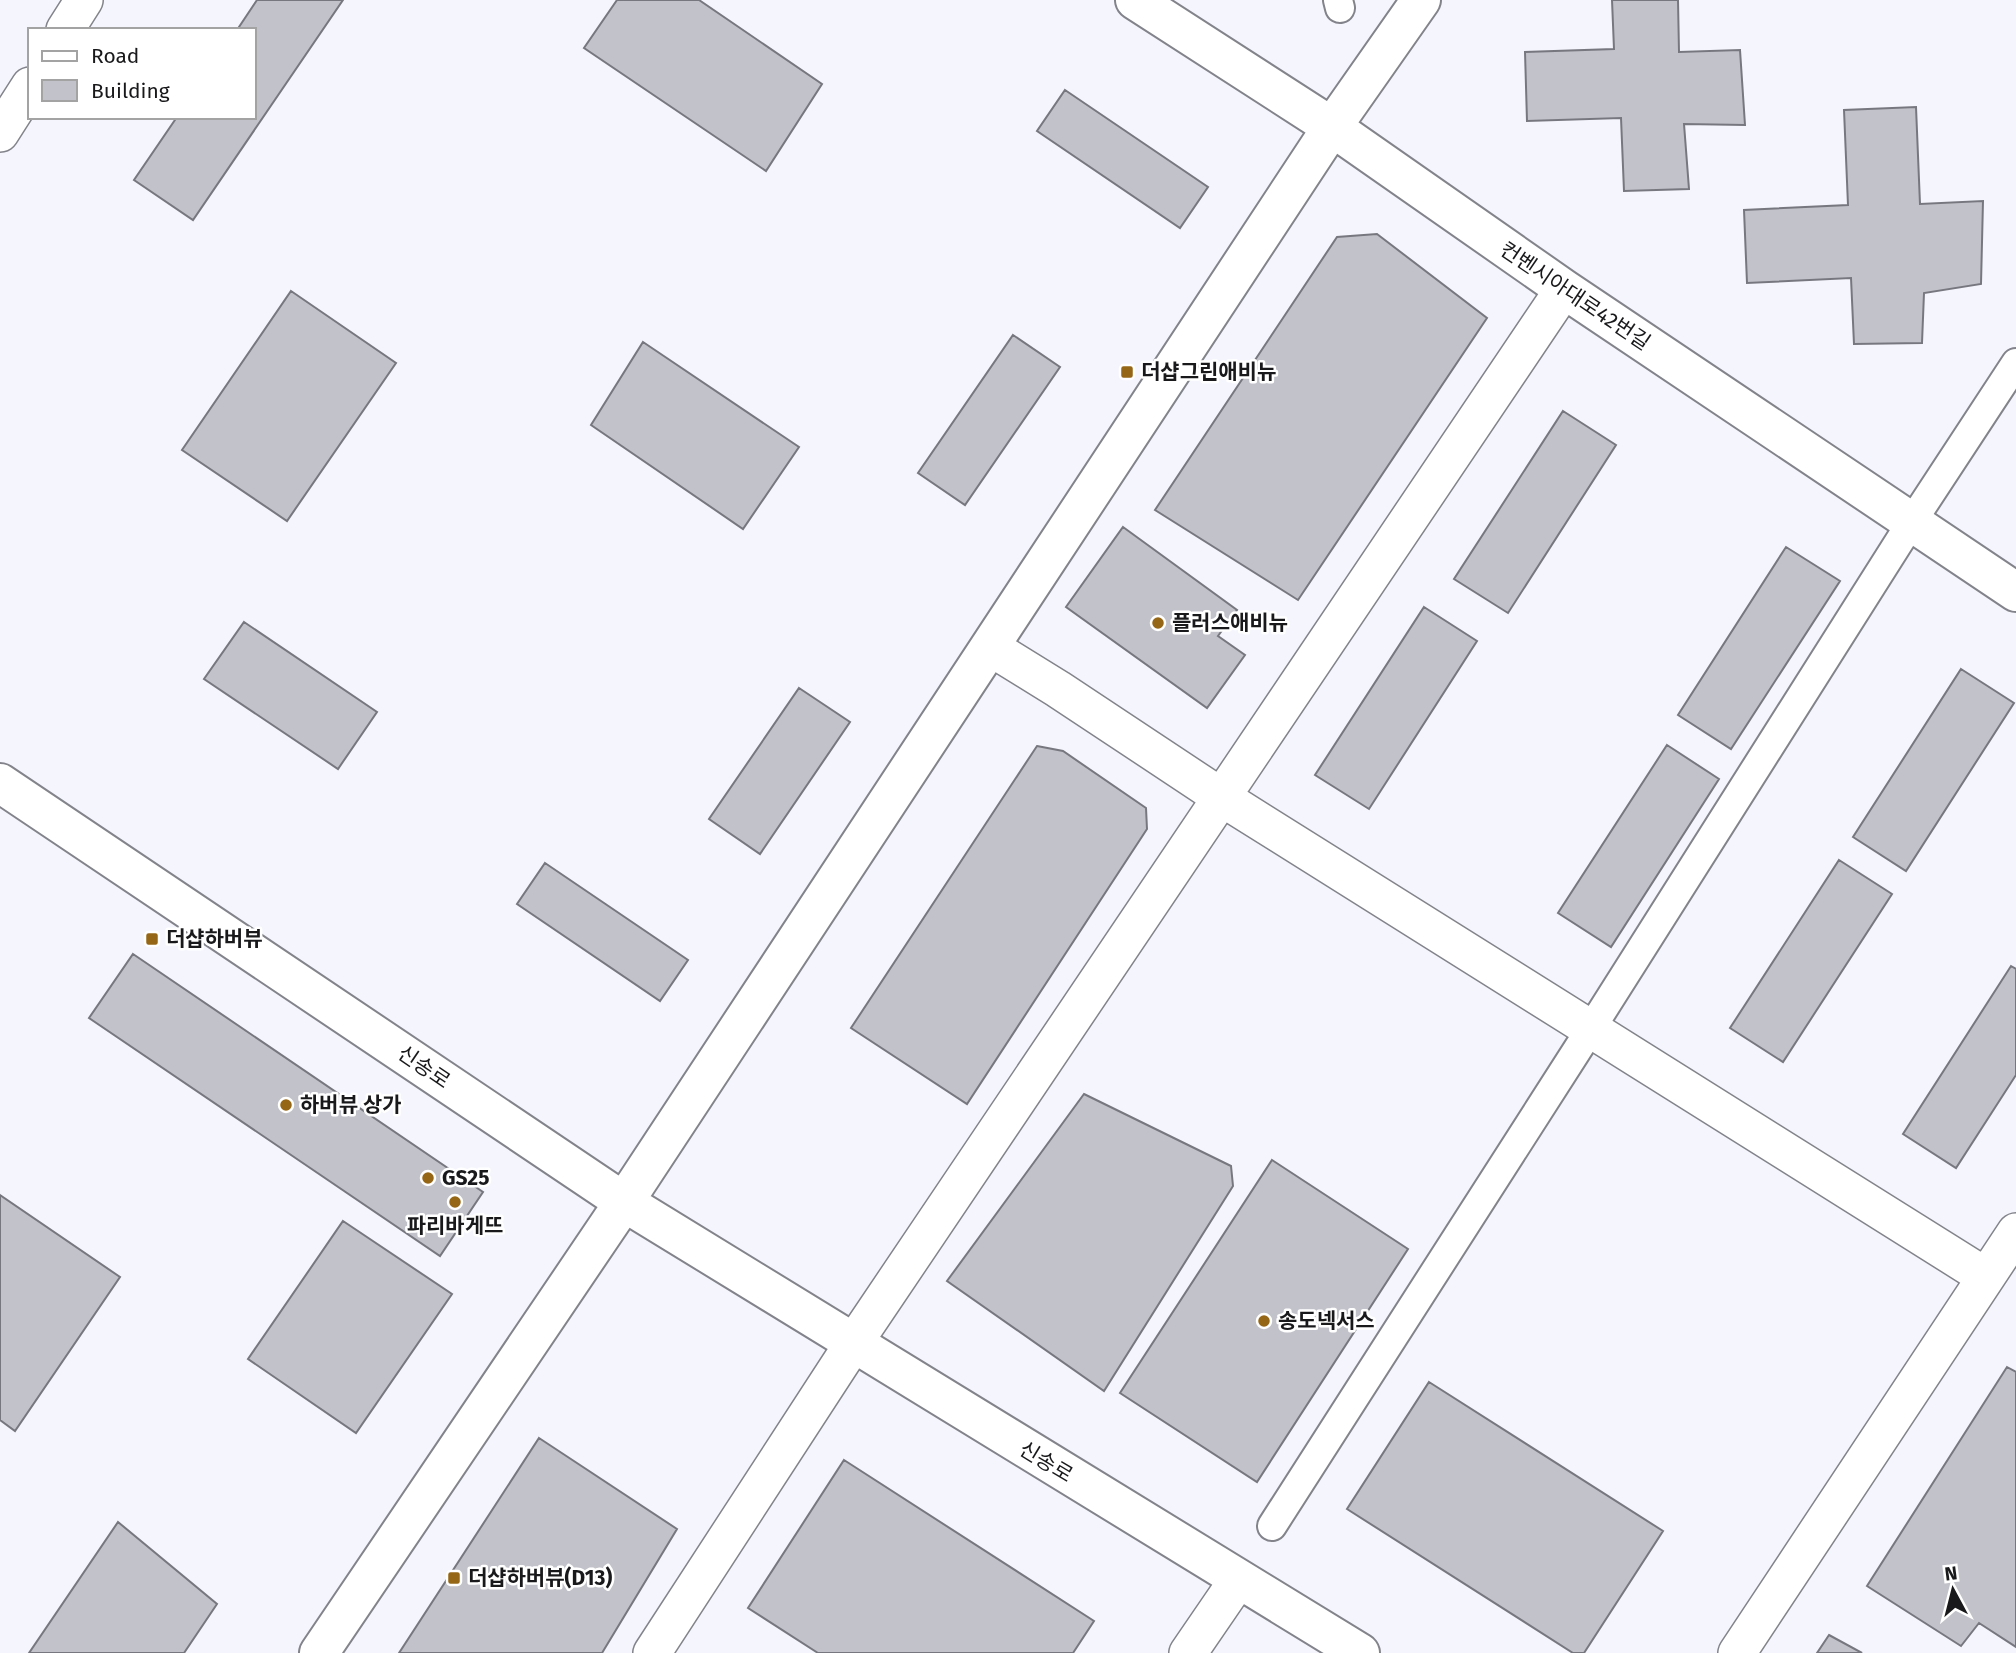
<svg xmlns="http://www.w3.org/2000/svg" width="2016" height="1653" viewBox="0 0 2016 1653" font-family="'Fira Sans','Noto Sans KR',sans-serif">
  <rect width="100%" height="100%" fill="#f4f5fd"/>
  <path fill="#c2c2ca" stroke="#77787f" stroke-width="2" d="M257 0H343L193 220 134 180 177 117H254V30H237Z
    M617 0H699L822 84 766 171 584 48Z
    M1612 0H1678L1679 52 1740 50 1745 125 1684 124 1689 189 1624 191 1621 118 1527 121 1525 52 1614 49Z
    M1065 90 1208 187 1180 228 1037 131Z
    M1916 107 1920 204 1983 201 1981 284 1924 293 1922 343 1854 344 1851 278 1747 283 1744 210 1848 205 1844 110Z
    M1377 234 1487 318 1298 600 1155 510 1337 237Z
    M291 291 396 363 287 521 182 450Z
    M1013 335 1060 367 965 505 918 473Z
    M643 342 799 447 743 529 591 425Z
    M1563 411 1616 445 1508 613 1454 579Z
    M1123 527 1237 610 1218 636 1245 655 1207 708 1066 607Z
    M1786 547 1840 581 1731 749 1678 715Z
    M1424 607 1477 641 1369 809 1315 775Z
    M244 622 377 712 338 769 204 679Z
    M1961 669 2014 703 1906 871 1853 837Z
    M799 688 850 722 760 854 709 819Z
    M1667 745 1719 779 1611 947 1558 913Z
    M1037 746 1063 751 1146 808 1147 829 967 1104 851 1028Z
    M1839 860 1892 894 1783 1062 1730 1028Z
    M545 863 688 960 660 1001 517 904Z
    M133 954 483 1192 440 1256 89 1018Z
    M2011 966 2016 969V1075L1956 1168 1903 1134Z
    M1084 1094 1231 1166 1233 1186 1104 1391 947 1281Z
    M1272 1160 1408 1249 1257 1482 1120 1393Z
    M0 1195 120 1277 15 1431 0 1420Z
    M343 1221 452 1294 356 1433 248 1359Z
    M2007 1367 2016 1372V1647L1979 1623 1961 1646 1867 1586Z
    M1429 1382 1663 1531 1584 1653H1573L1347 1509Z
    M539 1438 677 1529 602 1653H399Z
    M844 1460 1094 1621 1073 1653H818L748 1608Z
    M118 1522 217 1604 184 1653H29Z
    M1829 1635 1862 1653H1817Z"/>
  <g fill="none" stroke-linecap="round" stroke-linejoin="round">
    <defs>
      <path id="pedestrian" d="M1338 0 1340 8
        M1272 1526 1590 1030 1911 523 2016 363"/>
      <path id="minor" d="M65 30 84 0
        M0 133 30 86
        M990 647 1058 689 1221 797 1986 1277
        M652 1653 853 1344 1564 289
        M1188 1653 1238 1580
        M1737 1653 2016 1232"/>
      <path id="tertiary" d="M1135 0 1332 127 1564 289 2016 592
        M0 783 624 1202 1360 1653
        M319 1653 624 1202 1332 127 1421 0"/>
    </defs>
    <use href="#pedestrian" stroke="#83848b" stroke-width="32"/>
    <use href="#minor" stroke="#83848b" stroke-width="40"/>
    <use href="#tertiary" stroke="#83848b" stroke-width="42"/>
    <use href="#pedestrian" stroke="#fff" stroke-width="28"/>
    <use href="#minor" stroke="#fff" stroke-width="37"/>
    <use href="#tertiary" stroke="#fff" stroke-width="38"/>
  </g>
  <g fill="#956616" stroke="#fff" stroke-width="2.5">
    <rect x="1120" y="365" width="14" height="14" rx="3.5"/>
    <circle cx="1158" cy="623" r="7"/>
    <rect x="145" y="932" width="14" height="14" rx="3.5"/>
    <circle cx="286" cy="1105" r="7"/>
    <circle cx="428" cy="1178" r="7"/>
    <circle cx="455" cy="1202" r="7"/>
    <circle cx="1264" cy="1321" r="7"/>
    <rect x="447" y="1571" width="14" height="14" rx="3.5"/>
  </g>
  <g text-anchor="middle" stroke-width="5" stroke-linejoin="round" paint-order="stroke">
    <g font-size="21" fill="#19191c" stroke="#fff">
      <text transform="translate(1575 296) rotate(34)" y="7">컨벤시아대로42번길</text>
      <text transform="translate(424 1067) rotate(34)" y="7">신송로</text>
      <text transform="translate(1046 1462) rotate(31)" y="7">신송로</text>
    </g>
    <g font-size="21" font-weight="bold" fill="#19191c" stroke="#fff" text-anchor="start">
      <text x="1141" y="379">더샵그린애비뉴</text>
      <text x="1172" y="630">플러스애비뉴</text>
      <text x="166" y="946">더샵하버뷰</text>
      <text x="300" y="1112">하버뷰 상가</text>
      <text x="442" y="1185">GS25</text>
      <text x="455" y="1233" text-anchor="middle">파리바게뜨</text>
      <text x="1278" y="1328">송도넥서스</text>
      <text x="468" y="1585">더샵하버뷰(D13)</text>
    </g>
  </g>
  <rect x="28" y="28" width="228" height="91" fill="#ffffff" stroke="#a3a3a4" stroke-width="2"/>
  <rect x="42" y="51" width="35" height="10" fill="#ffffff" stroke="#a3a3a4" stroke-width="2"/>
  <text x="91" y="63" font-size="21" fill="#19191c">Road</text>
  <rect x="42" y="80" width="35" height="21" fill="#c2c2ca" stroke="#a3a3a4" stroke-width="2"/>
  <text x="91" y="98" font-size="21" fill="#19191c">Building</text>
  <g transform="translate(1953 1590) rotate(353)" stroke="#ffffff" stroke-width="5" paint-order="stroke">
  <path d="M0-5L12 26L0 18L-12 26Z" fill="#19191c"/>
  <text y="-10" font-size="19" font-weight="bold" text-anchor="middle" fill="#19191c">N</text>
  </g>
</svg>
